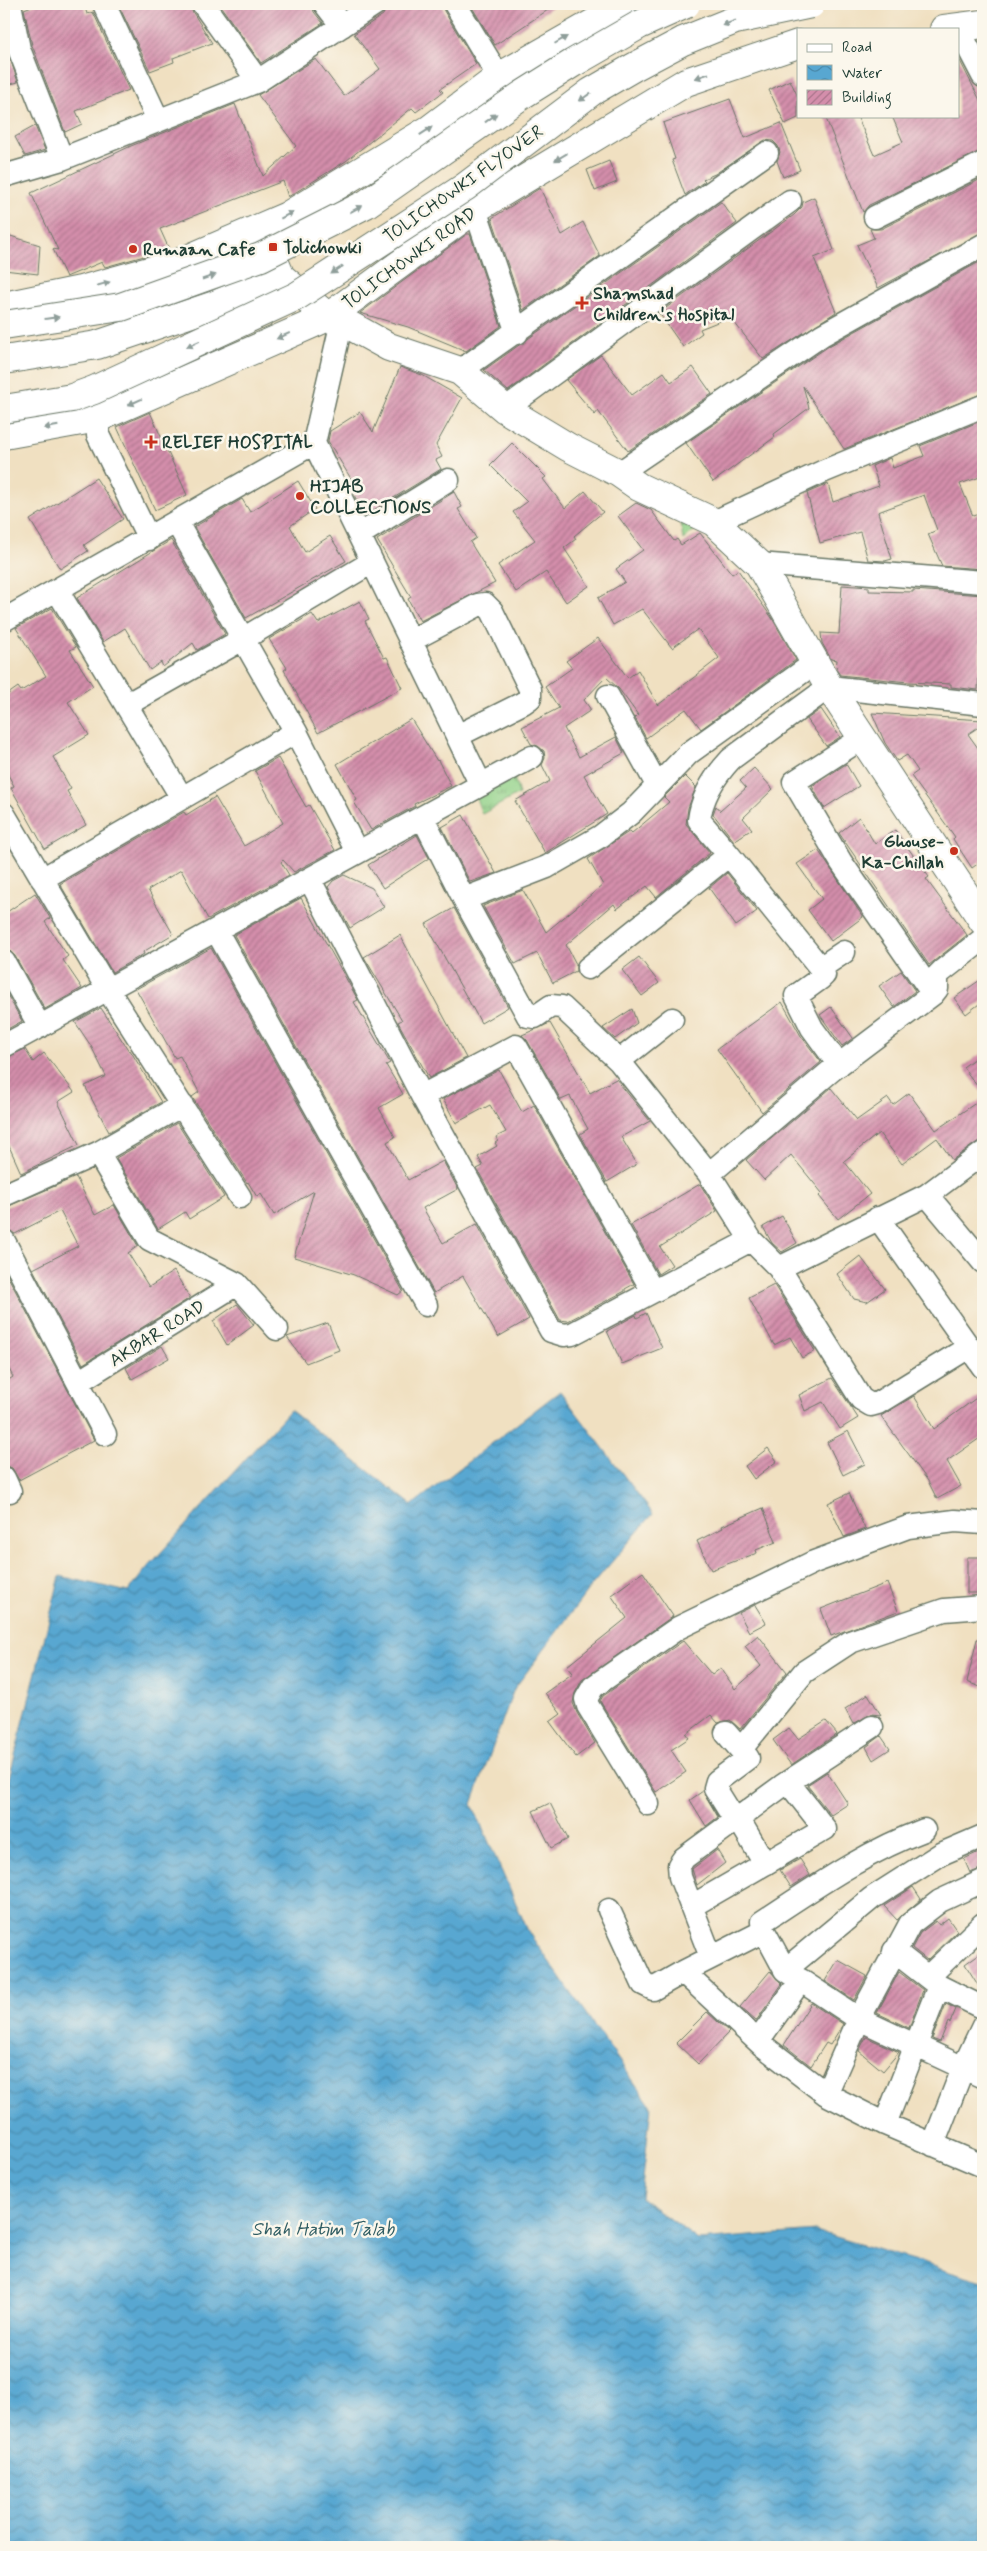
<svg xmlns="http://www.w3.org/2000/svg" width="987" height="2551" viewBox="0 0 987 2551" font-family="Mynerve,sans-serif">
  <defs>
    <pattern id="grass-tufts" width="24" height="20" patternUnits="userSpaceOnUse" patternTransform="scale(1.25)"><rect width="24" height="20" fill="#91d188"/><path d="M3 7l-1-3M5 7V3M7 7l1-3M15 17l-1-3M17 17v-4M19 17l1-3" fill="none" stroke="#76ab70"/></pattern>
    <pattern id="water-waves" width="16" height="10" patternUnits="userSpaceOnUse" patternTransform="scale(1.25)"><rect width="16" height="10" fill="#58a7d1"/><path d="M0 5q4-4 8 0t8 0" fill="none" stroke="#4889aa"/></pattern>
    <pattern id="building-hatch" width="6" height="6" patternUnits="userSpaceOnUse" patternTransform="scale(1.25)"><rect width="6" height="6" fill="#d48eab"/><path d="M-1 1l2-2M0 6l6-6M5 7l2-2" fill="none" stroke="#ab758c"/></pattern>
  </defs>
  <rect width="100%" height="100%" fill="#fbf7ec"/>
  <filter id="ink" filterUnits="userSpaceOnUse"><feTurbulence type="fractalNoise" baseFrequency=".02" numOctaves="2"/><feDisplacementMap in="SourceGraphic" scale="10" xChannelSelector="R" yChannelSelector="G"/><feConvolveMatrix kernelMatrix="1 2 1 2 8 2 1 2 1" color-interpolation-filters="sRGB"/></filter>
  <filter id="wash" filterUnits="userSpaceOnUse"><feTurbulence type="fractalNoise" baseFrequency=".0096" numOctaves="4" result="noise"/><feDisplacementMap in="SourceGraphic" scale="20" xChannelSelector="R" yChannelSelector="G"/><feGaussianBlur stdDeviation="1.12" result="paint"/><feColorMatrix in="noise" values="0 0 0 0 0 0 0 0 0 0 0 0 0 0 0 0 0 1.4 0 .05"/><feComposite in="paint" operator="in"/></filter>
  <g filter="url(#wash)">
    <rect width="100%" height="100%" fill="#f0e0c1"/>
    <path fill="url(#grass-tufts)" stroke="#58875e" d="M679 506 696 529 683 540Z
      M512 771 519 794 482 814 474 793Z"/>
    <path fill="url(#water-waves)" stroke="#3c7282" d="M560 1391 653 1514 592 1585 514 1689 472 1804 529 1933 651 2106 641 2198 698 2240 816 2231 983 2281V2547H4V1799L60 1576 128 1592 146 1569 290 1410 412 1505Z"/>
    <g id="blocks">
      <path fill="url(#building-hatch)" d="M37 4H84L87 14 93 12 129 90 76 111 82 124 65 132 32 45 24 9Z
        M118 4H190L192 11 212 43 173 58 174 62 150 71Z
        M219 4H312L314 12 323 23 261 63Z
        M388 4H442L444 11 476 64 440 89 443 92 416 112 412 108 346 161 288 197 283 181 160 229 169 249 105 267 102 262 66 277 53 249 58 250 31 193 131 146 235 104 263 176 296 146 258 95 316 59 344 96 380 69 354 34 383 15Z
        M470 4H557L495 45Z
        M4 40 18 82 4 86Z
        M958 57 983 106V150L869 205 863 212 825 116H857L874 155 903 142 892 116H958Z
        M790 80 798 97V118L785 124 769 90Z
        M730 99 745 138 781 123 800 170 783 177 777 161 780 152 778 146 773 141 765 140 715 174 703 179 705 181 685 195 672 160 675 159 663 123Z
        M35 126 45 150 25 156 15 137Z
        M609 161 617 182 595 191 587 170Z
        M983 178V232L878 288 857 245 874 238 870 229H881Z
        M540 188 562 235 583 222 600 256 523 310 492 218Z
        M814 197 834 250 814 258 836 312 763 359 730 317 700 329 702 333 683 347 659 313 794 215 802 207 803 202Z
        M721 202 737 223 508 391 484 370Z
        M4 234 40 245 38 274 4 270Z
        M467 234H470L501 326 466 351 408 327 360 313Z
        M983 260V393L844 449 803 386 809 408 774 434 775 437 713 482 686 443 829 346Z
        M601 355 632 395 664 372 671 382 693 367 712 394 628 451 598 411 595 415 566 380Z
        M400 367 422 375 462 398 436 445 442 457 436 460 441 469 364 516 349 484 353 482 328 441 330 431 360 412 373 432Z
        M150 412 187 495 155 510 117 427Z
        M983 420V476L960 484 973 516 983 512V569L942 566 928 534 937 530 924 495 878 512 892 559 885 561 868 560 860 532 820 543 807 493 828 484 833 502 879 486 872 466 890 458 893 468 924 456 920 446Z
        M512 443 546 477 543 479 565 508 585 491 603 512 574 536 576 539 564 548 589 586 566 602 546 572 516 592 498 565 535 540 513 512 527 502 490 465Z
        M96 478 123 519 84 545 88 551 60 569 30 520Z
        M298 481 315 509 290 526 305 552 330 536 346 561 246 618 194 527 242 499 250 512Z
        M454 492 462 507 458 509 476 538 470 542 495 583 420 621 408 599 411 597 377 540Z
        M636 503 651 510 674 541 677 539 681 545 700 533 732 574 738 570 772 618 796 660 701 729 686 709 646 738 635 718 638 715 619 689 606 677 584 700 591 710 564 728 579 757 616 737 624 753 584 775 607 814 545 853 515 801 550 781 542 765 545 758 544 751 538 746 531 744 522 727 559 708 545 687 572 668 566 661 598 638 628 678 638 670 658 705 719 658 698 629 672 648 642 609 613 625 598 598 625 582 616 569 643 550 618 516Z
        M171 540 225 634 197 650 193 643 163 667 161 662 150 670 125 628 103 642 77 598Z
        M842 585 869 587V591L913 592V590L983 595 978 690 951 687V684L908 682 840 675 836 669 837 660 831 659 822 643 821 633 839 634Z
        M360 601 369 619 365 621 384 658 387 657 402 688 318 733 284 670 287 668 269 639 312 614 318 623Z
        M52 608 76 647 70 650 93 686 68 702 89 735 53 757 71 789 67 791 86 825 45 849 11 788 14 786 4 767V697L18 687 21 691 46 676 16 628Z
        M821 709 840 737 826 746 807 719Z
        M872 713 983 720V724L968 734 983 755V860L972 868 953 839 955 837 911 776 918 771 907 755 897 761 885 743Z
        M411 719 437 761 438 760 451 786 414 804 415 806 371 830 354 802 357 800 337 764Z
        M278 758 306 807 309 805 335 850 294 872 283 860 281 862 289 875 208 919 181 870 148 890 173 934 143 952 144 954 112 972 60 884 184 812 186 815 215 797 244 846 283 823 255 771Z
        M846 764 859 786 824 808 812 786Z
        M754 768 773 789 743 818 752 829 734 841 713 814 716 806 720 811 746 788 740 781Z
        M685 776 696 787 688 808 686 824 710 853 656 897 647 886 617 909 614 904 566 945 576 964V971L553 983 537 953 515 964 483 906 523 890 546 932 603 885 588 859 630 831 632 833 669 802 664 797Z
        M463 815 496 873 470 882 442 827Z
        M859 817 875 844 895 830 929 877 926 879 967 935 929 965 839 833Z
        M417 835 429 858 383 888 368 865Z
        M818 850 863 917 831 941 808 910 822 899 797 864Z
        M727 873 757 911 736 926 709 888Z
        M344 875 372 888 384 907 350 928 328 887 333 881Z
        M35 893 50 918 45 922 68 956 63 960 82 988 45 1009 15 956 10 951 4 949V914Z
        M301 898 358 1000 354 1002 390 1063 386 1065 403 1094 379 1108 395 1137 387 1142 408 1180 443 1161 458 1189 423 1208 443 1243 477 1224 529 1319 498 1337 463 1276 434 1293 234 935Z
        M454 908 508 1007 481 1023 426 924Z
        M400 935 466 1058 429 1078 398 1022 402 1020 364 957Z
        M211 948 403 1291 398 1295 354 1275 294 1257 314 1191 274 1215 261 1194 257 1197 248 1182 247 1183 192 1097 199 1092 180 1056 175 1058 136 989Z
        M639 957 659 983 642 996 622 970Z
        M901 971 915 991 894 1007 879 986Z
        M983 978V1001L966 1014 954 998Z
        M4 989 22 1021 4 1031Z
        M782 1002 801 1036 821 1062 762 1112 717 1049Z
        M831 1007 853 1038 842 1046 820 1015Z
        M101 1008 129 1051 130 1050 161 1102 109 1132 85 1086 106 1076 91 1046 75 1022Z
        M632 1009 637 1023 615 1039 603 1028Z
        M550 1023 590 1093 616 1079 650 1121 621 1137 637 1164 607 1182 580 1134 588 1129 570 1096 561 1100 527 1040 522 1035Z
        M25 1049 33 1062 44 1053 74 1092 58 1102 79 1145 21 1173 4 1135V1059Z
        M983 1052V1094L963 1067Z
        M499 1070 522 1112 534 1105 634 1284 625 1289V1291L568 1321 560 1320 477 1169 483 1166 478 1157 497 1146 495 1143 498 1141 496 1137 506 1132 490 1105 456 1123 443 1099Z
        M831 1088 857 1120 888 1098 893 1105 909 1093 936 1130 983 1098V1138L952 1160 937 1138 902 1164 879 1133 844 1161 870 1194 838 1219 819 1196 822 1193 791 1155 764 1180 746 1160Z
        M177 1123 224 1197 189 1219 185 1212 158 1229 116 1158Z
        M76 1177 95 1215 114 1205 138 1246 128 1253 149 1287 174 1271 190 1298 83 1364 33 1269 78 1246 60 1211 15 1234 4 1228V1208Z
        M700 1184 717 1211 660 1247 672 1265 658 1274 631 1225Z
        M782 1216 797 1243 782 1252 772 1243 763 1227Z
        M860 1256 885 1289 867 1302 854 1299 837 1274Z
        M4 1269 94 1440 19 1480 12 1468 4 1465V1383L13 1377 4 1359Z
        M774 1285 815 1351 802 1358 790 1337 774 1345 749 1298Z
        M237 1304 254 1325 227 1345 213 1321Z
        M646 1313 662 1348 622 1364 607 1331 636 1315 637 1318Z
        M328 1323 339 1350 306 1363 287 1337Z
        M162 1346 169 1358 132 1379 126 1368Z
        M832 1378 858 1418 840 1429 823 1402 805 1411 799 1395Z
        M983 1393V1436L947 1461 961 1486 937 1499 928 1481 881 1416 914 1396 934 1429Z
        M848 1431 865 1464 843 1475 827 1442Z
        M768 1448 777 1461 754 1479 745 1466Z
        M849 1493 865 1529 844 1537 828 1503Z
        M763 1508 776 1542 756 1550 757 1553 711 1570 697 1541 723 1528 722 1526Z
        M967 1557H983V1593H967Z
        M643 1572 673 1616 582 1680 575 1693 573 1703 577 1713 595 1743 576 1757 550 1722 561 1714 545 1693 573 1673 567 1666 627 1618 611 1595Z
        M887 1583 898 1611 831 1636 821 1609Z
        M755 1605 766 1623 749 1632 739 1613Z
        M758 1635 787 1672 740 1729 730 1720 718 1723 711 1715 686 1734 689 1738 671 1750 686 1772 656 1792 600 1701 603 1696 683 1641 712 1675 721 1668 735 1689 761 1666 745 1646Z
        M977 1639H983V1688L967 1682Z
        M868 1694 881 1715 871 1714 853 1724 845 1709Z
        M826 1721 837 1734 791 1765 773 1740 789 1728 798 1739Z
        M881 1736 890 1749 873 1760 866 1747Z
        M827 1772 848 1804 831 1815 807 1785Z
        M703 1791 718 1817 706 1826 690 1800Z
        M550 1803 568 1839 551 1848 533 1811Z
        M717 1850 725 1863 697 1885 692 1869Z
        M983 1850V1868L970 1873 964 1859Z
        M800 1859 810 1875 791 1887 780 1870Z
        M913 1887 921 1899 897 1920 884 1906Z
        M948 1918 957 1931 927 1960 912 1948 920 1933 936 1921 939 1925Z
        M983 1951V1993L965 1964Z
        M838 1960 867 1976 854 2000 825 1981Z
        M770 1971 782 1984 756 2021 740 2007Z
        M899 1972 923 1990 909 2028 877 2013Z
        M811 2003 843 2024 830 2045 826 2043 811 2066 784 2045Z
        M946 2004 956 2009 950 2023 948 2022 940 2042 932 2039Z
        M707 2012 729 2032 698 2064 676 2043Z
        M866 2037 899 2052 883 2071 859 2051Z"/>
    </g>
  </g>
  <g filter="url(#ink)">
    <use href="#blocks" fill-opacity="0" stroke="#687665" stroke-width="1"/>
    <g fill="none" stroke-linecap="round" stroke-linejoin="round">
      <defs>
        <path id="minor" d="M10 4 19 49 62 159
          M104 4 158 120
          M203 4 258 81
          M325 4 342 26
          M455 4 499 77
          M958 28 983 76
          M4 176 62 159 258 81 375 4
          M475 209 517 333
          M875 217 983 163
          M460 371 767 153
          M505 409 790 201
          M98 418V435L149 539
          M314 443 481 785
          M619 473 822 335 983 245
          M714 522 822 472 983 406
          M177 523 296 732 357 852
          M359 535 448 480
          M759 564 983 582
          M57 590 182 798
          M4 620 314 443 342 321
          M410 641 478 605 485 604 492 611 530 689V698L523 703 457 736
          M608 696 657 785
          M126 705 243 639 372 562
          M864 737 794 782 841 862 933 994
          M4 814 108 990 240 1197
          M423 818 464 899 528 1016 535 1017 551 1006 562 1007 619 1061 709 1174 751 1240 779 1268 861 1399 871 1405 878 1403 969 1347
          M729 855 699 820C702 796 715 776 731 759L829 687 983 704
          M42 879 296 732
          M310 880 422 1096 551 1331 564 1335 572 1334 751 1240
          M464 899 547 867 601 836 631 813 689 753 816 662
          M216 930 426 1305
          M4 962 40 1027
          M588 968 729 855 822 970 824 975 821 978 796 996 812 1028 839 1065
          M820 968 844 952
          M4 1046 532 757
          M619 1061 672 1019
          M422 1096 516 1046 652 1290
          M98 1153 149 1239 237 1284 277 1329
          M709 1174 832 1070 933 994 937 989V976L942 971 983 939
          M4 1195 98 1153 182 1105
          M927 1195 983 1262
          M878 1218 983 1367
          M4 1241 105 1434
          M779 1268 927 1195 983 1153
          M78 1382 237 1284
          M4 1478 10 1491
          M726 1733 748 1758 717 1781 715 1788 735 1820
          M741 1749 804 1672 850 1642 944 1610 983 1607
          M648 1804 588 1706 586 1699 593 1687 678 1628 814 1562 908 1527 955 1521 983 1523
          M738 1818 765 1864
          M924 1830C865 1852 814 1888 762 1922L764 1931 683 1972 762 2045 826 2094 885 2124 983 2166
          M692 1906 825 1829 788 1782
          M609 1910 643 1984 653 1989 683 1972
          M764 1931 785 1970 859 2019 983 2077
          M894 1951 939 1986 983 2008
          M711 1957 680 1877 679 1865 684 1858 782 1786 872 1727
          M785 1970 872 1898 941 1854 983 1836
          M928 1977 983 1924
          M758 2041 801 1980
          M826 2094 859 2019 910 1924 940 1901 983 1881
          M885 2124 939 1986
          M933 2145 963 2068 983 2026"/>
        <path id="tertiary" d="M261 230 281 277 328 317 342 321 389 347 460 371 505 409 568 447 619 473 639 487 714 522 759 564 829 687 983 921
          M4 360 97 345 215 305 281 277"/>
        <path id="primary" d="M944 29 983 24
          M4 306 81 290 178 263 287 216 430 129 499 77 627 4
          M4 435 98 418 328 317 475 209 686 82 798 44"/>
      </defs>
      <use href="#minor" stroke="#687665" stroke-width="25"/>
      <use href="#tertiary" stroke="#687665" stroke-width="30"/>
      <use href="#primary" stroke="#687665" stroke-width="30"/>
      <use href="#minor" stroke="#fff" stroke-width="22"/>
      <use href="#tertiary" stroke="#fff" stroke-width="28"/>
      <use href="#primary" stroke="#fff" stroke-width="28"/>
      <defs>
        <path id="primary-bridge" d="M4 325 121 307 261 257 366 204 522 95 573 63 639 25 686 4
          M4 409 72 398 94 390 297 296 465 187 591 92 634 67 683 41 735 20 811 4"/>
      </defs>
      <use href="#primary-bridge" stroke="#687665" stroke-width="30" stroke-linecap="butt"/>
      <use href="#primary-bridge" stroke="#fff" stroke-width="28"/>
    </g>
    <defs><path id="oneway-solid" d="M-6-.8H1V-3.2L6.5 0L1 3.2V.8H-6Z" transform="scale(1.25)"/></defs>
    <g fill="#8f9e9a">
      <use href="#oneway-solid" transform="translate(729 23) rotate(160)"/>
      <use href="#oneway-solid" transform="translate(561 40) rotate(-30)"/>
      <use href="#oneway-solid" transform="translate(702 76) rotate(161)"/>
      <use href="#oneway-solid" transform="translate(585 97) rotate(144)"/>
      <use href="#oneway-solid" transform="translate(491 118) rotate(-36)"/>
      <use href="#oneway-solid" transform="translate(426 131) rotate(-33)"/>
      <use href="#oneway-solid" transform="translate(561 157) rotate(149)"/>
      <use href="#oneway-solid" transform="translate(356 209) rotate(-28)"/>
      <use href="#oneway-solid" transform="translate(287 215) rotate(-28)"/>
      <use href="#oneway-solid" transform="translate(337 270) rotate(147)"/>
      <use href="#oneway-solid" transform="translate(209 277) rotate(-19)"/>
      <use href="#oneway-solid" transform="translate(103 284) rotate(-16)"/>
      <use href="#oneway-solid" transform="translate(52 318) rotate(-8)"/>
      <use href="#oneway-solid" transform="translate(283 336) rotate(156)"/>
      <use href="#oneway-solid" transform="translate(193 344) rotate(155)"/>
      <use href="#oneway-solid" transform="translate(135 402) rotate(156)"/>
      <use href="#oneway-solid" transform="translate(51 427) rotate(170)"/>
    </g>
  </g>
  <g fill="#c8321e" stroke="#fbf7ec" stroke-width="2">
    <rect x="268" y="242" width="10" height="10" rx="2.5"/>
    <circle cx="133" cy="249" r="5"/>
    <path d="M579.5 295.5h5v5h5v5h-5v5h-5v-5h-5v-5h5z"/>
    <path d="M148.5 434.5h5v5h5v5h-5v5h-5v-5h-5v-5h5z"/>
    <circle cx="300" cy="496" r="5"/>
    <circle cx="954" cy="851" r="5"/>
  </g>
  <g text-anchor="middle" stroke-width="5" stroke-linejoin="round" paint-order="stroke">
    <g font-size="18" fill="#1f3d34" stroke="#fbf7ec">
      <text transform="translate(463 184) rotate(-35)" y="6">TOLICHOWKI FLYOVER</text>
      <text transform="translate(409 258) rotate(-36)" y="6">TOLICHOWKI ROAD</text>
      <text transform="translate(157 1333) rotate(-32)" y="6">AKBAR ROAD</text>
    </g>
    <g font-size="18" font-weight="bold" fill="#1f3d34" stroke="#fbf7ec" text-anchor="start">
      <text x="283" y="253">Tolichowki</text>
      <text x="143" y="255">Rumaan Cafe</text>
      <text x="593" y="299">Shamshad<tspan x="593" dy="21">Children's Hospital</tspan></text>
      <text x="162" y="448">RELIEF HOSPITAL</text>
      <text x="310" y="492">HIJAB<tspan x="310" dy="21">COLLECTIONS</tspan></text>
      <text x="944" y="847" text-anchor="end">Ghouse-<tspan x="944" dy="21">Ka-Chillah</tspan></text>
    </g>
    <g font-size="19" font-style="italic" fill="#305d63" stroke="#fbf7ec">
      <text x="323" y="2235">Shah Hatim Talab</text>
    </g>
  </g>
  <rect width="987" height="2551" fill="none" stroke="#fbf7ec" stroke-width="20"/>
  <rect x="797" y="28" width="162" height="90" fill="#fbf7ec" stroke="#a3ada2"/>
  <rect x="807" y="44" width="25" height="8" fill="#ffffff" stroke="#a3ada2"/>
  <text x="842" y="52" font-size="15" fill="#1f3d34">Road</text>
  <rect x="807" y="65" width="25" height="15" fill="url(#water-waves)" stroke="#a3ada2"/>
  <text x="842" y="78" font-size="15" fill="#1f3d34">Water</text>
  <rect x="807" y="90" width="25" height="15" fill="url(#building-hatch)" stroke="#a3ada2"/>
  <text x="842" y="102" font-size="15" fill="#1f3d34">Building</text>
</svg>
